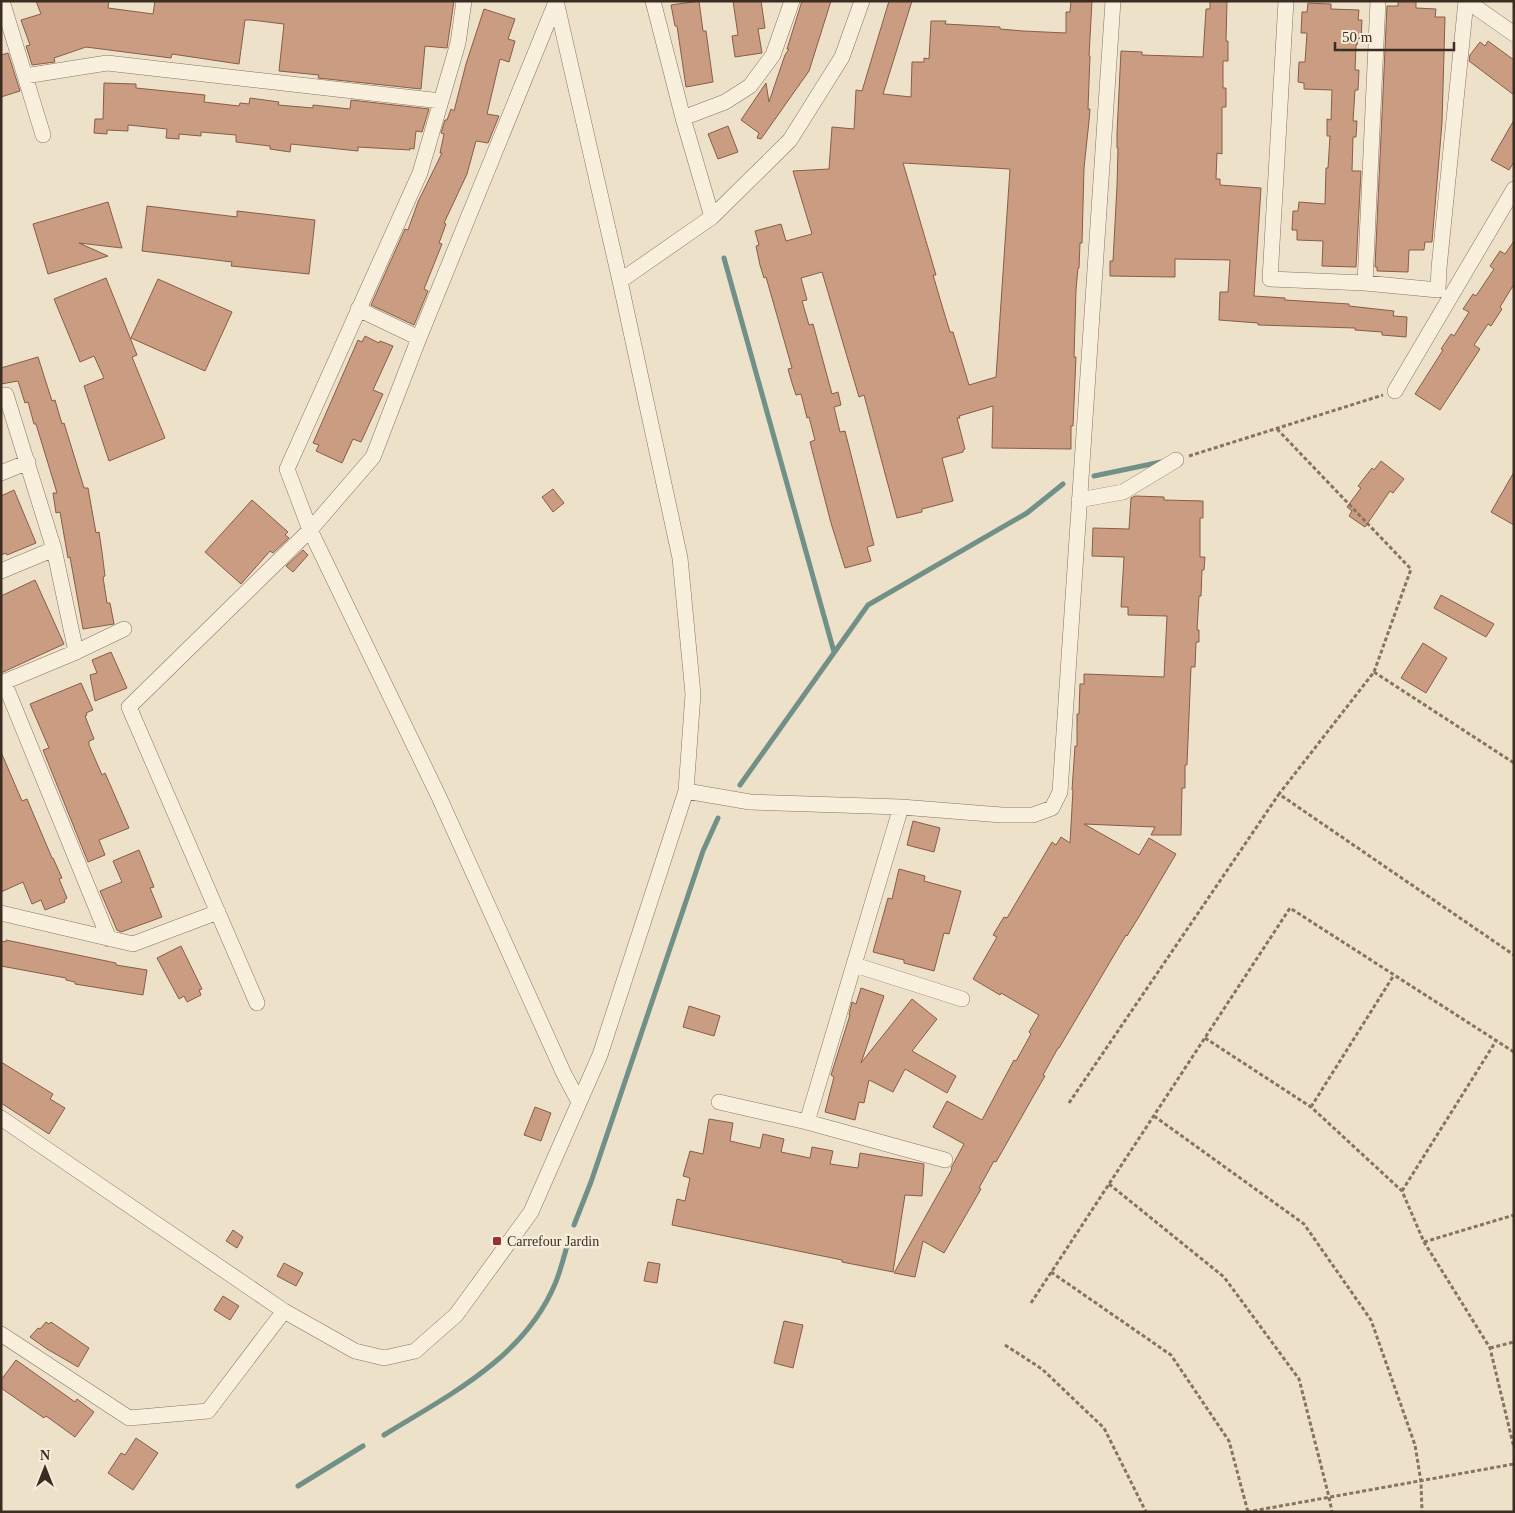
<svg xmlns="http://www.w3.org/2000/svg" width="1515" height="1513" viewBox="0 0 1515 1513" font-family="Georgia,serif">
  <rect width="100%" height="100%" fill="#ede1ca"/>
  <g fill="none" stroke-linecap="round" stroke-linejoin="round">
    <path stroke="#719087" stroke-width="5" d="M724 258 834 652
      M1094 476 1161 462
      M740 785 868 605 1027 513 1063 484
      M574 1225 591 1182 703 851 718 818
      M384 1435C449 1395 524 1358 555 1284 561 1270 564 1255 569 1240
      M298 1486 363 1446"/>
  </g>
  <path fill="#ca9c82" stroke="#885d46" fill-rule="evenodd" d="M36 1H109L108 8 153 14 155 1H454L447 48 425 46 421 89 318 78 319 75 279 71 284 24 251 20H245L239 64 172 54 171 58 86 47 54 58 55 62 32 65 26 46 30 45 21 20 41 14Z
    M699 1 703 31H706L713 82 686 87 677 26H675L671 5Z
    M733 1H761L765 28 758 29 762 53 735 57 732 36 738 35Z
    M802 1H831L809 71 761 139 757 138 759 133 741 120 766 83 769 102 785 55 789 49H787Z
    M889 1H912L883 94 911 97 912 62H924V58L929 59 931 21H946L945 24 1000 27V29L1023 31 1066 33V12H1070L1071 1H1092L1089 56H1090L1088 109H1090L1089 121 1084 168 1082 243H1080L1079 268H1078L1076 290 1074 357H1076L1073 426H1071V449L992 448 993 406 959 416 960 418H957L965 449 963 450V452L942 458 953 501 922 509V512L897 518 864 395 859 397 822 272 801 278 807 300 802 301 809 325 813 324 832 394 838 392 841 405 834 407 840 432 845 431 874 545 867 547 871 561 845 568 831 523 810 442 815 440 809 417 807 418 801 394 796 395 792 383 788 369 792 368 766 277 764 278 760 265 756 246 759 245 755 231 781 224 786 241 812 234 793 171 829 169 832 127 854 129 856 90 862 91ZM903 163 1010 169 996 377 969 385 953 332H950L943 309 933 275H936Z
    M1210 1H1227L1226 41H1228V61H1223V88H1226V107H1222V154L1217 153 1216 179H1220V185L1261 188 1254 296 1285 298V300L1349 304V306L1394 311 1393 316 1407 317 1406 337 1382 335V332L1355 330V328L1258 325V323L1219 320 1220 292H1228L1230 260 1175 259V277L1110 276V261H1113L1117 186 1118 148H1117V133L1121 51 1142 52V55L1203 57 1206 9H1210Z
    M1398 1H1416V8L1436 9 1435 17H1445L1442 123 1432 242H1425L1424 250H1409L1408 272 1377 271V267H1375L1387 6H1398Z
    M1308 3 1331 4V9L1359 10 1358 20H1362L1361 39 1358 38 1357 45H1356L1355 70H1359L1358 90H1355L1353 121H1357L1356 137H1353L1352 171H1361L1356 267 1322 266 1323 241 1297 240V230H1292L1293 211H1298L1299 202 1325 204 1326 168H1328L1330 136H1327V119L1331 120 1332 90 1304 89V83L1298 82 1299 62H1305L1307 33H1301L1302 12H1307Z
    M484 9 515 19 508 39 515 41 509 62 500 59 487 114 499 116 488 143 476 141 467 174 444 223 446 224 439 243 442 244 424 289 428 291 414 325 371 305 405 229 408 230 418 202 442 153H440L444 134 441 133 445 120H447L451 109 454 111 466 64Z
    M1488 41 1514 60V95L1469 61 1470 55 1480 42 1485 46Z
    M8 53 20 91 1 97V55Z
    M104 83 136 84V88L205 95 204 102 239 106 240 103 249 104 250 98 279 102 278 105 313 108V105L350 109 351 100 429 109 422 132 416 131 414 149 410 148V150L358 147V151L291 144 290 152 270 149V146L236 142V135L201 132V136L179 134V139L166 138 167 129 128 125V131L107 130V134L94 133 95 119H103Z
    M1514 120V162L1509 170 1491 160Z
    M728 126 738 152 718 159 708 134Z
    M108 202 122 248 79 243 108 256 48 274 33 224Z
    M147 206 237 217V211L315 220 309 274 231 266 232 262 142 251Z
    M1514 241V284L1500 307 1502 309 1491 326 1488 324 1474 345 1480 349 1440 410 1415 394 1443 350 1441 349 1451 334 1454 336 1469 312 1463 309 1473 294 1476 296 1494 269 1490 266 1500 251 1505 254Z
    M106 278 137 355 132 357 165 438 109 461 84 386 104 378 94 356 80 362 54 299Z
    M158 279 232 312 205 371 131 338Z
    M365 336 379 343 380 341 393 346 373 390 383 394 361 442 353 439 342 463 316 451 319 445 313 443 358 340 362 342Z
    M38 357 52 401 55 400 62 424 64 423 84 488H88L96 533 99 532 102 552 105 576 103 577 107 603H110L114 624 83 629 70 557 68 558 60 512 56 513 53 493H57L36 424H34L28 402 25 403 18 381 1 384V368Z
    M1381 461 1404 479 1393 493 1390 491 1365 527 1349 516 1352 511 1347 507 1361 488 1358 486 1372 468 1374 470Z
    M1514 472V525L1491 512Z
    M553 489 564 503 553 512 542 497Z
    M14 490 36 543 7 555 6 553 1 555V496Z
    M1135 496 1164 497V500L1203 501V518H1200V557H1205L1204 570H1202L1201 596H1199L1197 630H1199V642H1196L1195 667H1191L1187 765H1185V788H1182L1181 835H1151L1155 827 1084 824 1139 855 1149 838 1176 854 1140 915 1127 936 1126 935 1059 1048H1058L1043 1075 1045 1076 1034 1095 996 1162 994 1161 979 1188 981 1189 944 1253 923 1241 915 1277 894 1273 952 1169 951 1168 964 1144 933 1127 947 1101 982 1120 1014 1060 1016 1061 1031 1034 1029 1032 1039 1015 1001 993 1000 995 973 979 997 937 993 935 1004 917 1007 918 1052 842 1056 845 1061 837 1070 843 1073 790H1072L1075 746H1077V714H1079L1080 684H1084V674L1164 677 1167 616 1128 615V607H1121L1124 557 1092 556 1093 528 1129 529 1131 498Z
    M252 500 288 532 285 535 289 538 273 553 270 551 241 584 205 552Z
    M303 550 308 555 293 572 286 566Z
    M35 580 64 644 1 673V596Z
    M1441 595 1494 624 1486 637 1434 608Z
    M1423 643 1447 658 1426 693 1401 678Z
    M111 652 127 688 95 701 90 675 97 673 92 660Z
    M81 683 93 710 86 713 87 715 85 716 94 739 89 741V745L102 775 105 773 129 828 99 840 105 855 88 862 43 750 49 748 30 704Z
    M1 752 22 801 27 799 52 858H53L62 878 59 879 67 898 64 900 65 902 45 910 41 900 32 904 23 882 1 892Z
    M913 821 940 828 934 852 907 845Z
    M139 850 154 887 150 888 162 917 121 932 117 930 100 891 122 882 113 861Z
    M899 869 925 876 924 881 961 891 949 934 944 933 934 971 904 963V960L873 952 888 898 892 899Z
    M6 940 116 963V965L147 970 143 995 75 984V982L66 980V978L1 966V941L6 942Z
    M181 946 202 989 199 990 201 995 187 1002 184 996 179 999 157 958Z
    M861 988 884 996 861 1063 912 999 937 1019 912 1051 956 1076 947 1093 905 1069 893 1092 869 1080 864 1103 859 1102 855 1120 825 1112 834 1077 831 1075 850 1015H849L852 1002 856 1004Z
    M689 1006 720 1016 714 1036 683 1027Z
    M1 1062 53 1094 50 1099 65 1108 49 1134 1 1103Z
    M535 1107 551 1113 541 1141 524 1135Z
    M709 1119 733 1123 730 1141 760 1148 763 1134 784 1139 781 1152 810 1158 812 1147 833 1151 830 1164 858 1168 860 1153 924 1164 922 1196 905 1195 893 1272 842 1262V1260L672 1225 677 1199 685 1201 690 1178 683 1176 690 1151 703 1154Z
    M233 1230 243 1237 237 1248 226 1241Z
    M648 1262 660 1264 657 1283 644 1281Z
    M284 1263 303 1273 296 1286 277 1276Z
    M223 1296 239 1306 230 1320 214 1310Z
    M784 1321 803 1325 793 1368 774 1363Z
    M46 1322 49 1324 51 1322 89 1348 78 1367 47 1349 30 1337 38 1328 40 1329Z
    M16 1360 75 1402 77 1399 94 1412 75 1437 46 1416 44 1418 1 1388V1380Z
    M136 1438 158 1453 133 1490 108 1473 121 1453 125 1455Z"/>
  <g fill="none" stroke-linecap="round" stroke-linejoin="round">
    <defs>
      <path id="minor" d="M2 1 43 135
        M464 1 458 43 420 173 287 469 310 530 439 797 564 1074 579 1102
        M653 1 683 118 712 217
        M1286 1 1270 279 1365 283 1438 290 1439 268 1466 1
        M1467 1 1514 34
        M25 76 107 63 441 101
        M683 118 725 102 750 86 773 55 792 1
        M620 281 712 217 790 140 842 57 862 1
        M1365 283 1378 1
        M358 309 419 338
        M1395 391 1514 189
        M1 395H6L54 549 76 652
        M1 473 28 462
        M1079 500 1123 492 1176 460
        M1 571 54 549
        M686 791 750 802 901 807 1002 815H1033L1052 808 1060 792 1113 1
        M1 913 133 944 218 912
        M109 939 4 682 76 652 124 629
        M855 965 962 999
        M257 1003 129 707 310 530 373 457 419 338 556 2
        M719 1102 807 1122 945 1160
        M1 1118 284 1311 355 1351 384 1358 415 1351 456 1315 531 1212 600 1055 686 791 693 694 680 558 620 281 556 1
        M807 1122 901 807
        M1 1334 129 1418 208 1411 284 1311"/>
    </defs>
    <use href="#minor" stroke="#89735f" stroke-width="16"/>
    <path stroke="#89735f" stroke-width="3" stroke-dasharray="4 2.5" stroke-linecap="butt" d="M1277 429 1411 569 1374 672 1279 794
      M1189 456 1383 395
      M1374 672 1514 763
      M1205 1038 1311 1107 1402 1191 1424 1242 1490 1348 1514 1448
      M1069 1103 1279 794 1514 955
      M1311 1107 1394 975
      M1154 1116 1304 1224 1371 1320 1415 1445 1421 1482 1422 1512
      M1109 1184 1224 1277 1299 1379 1329 1497 1332 1512
      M1402 1191 1496 1041
      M1424 1242 1514 1215
      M1051 1272 1171 1355 1229 1441 1248 1512
      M1031 1303 1290 908 1514 1052
      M1005 1345 1042 1369 1104 1428 1146 1512
      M1490 1348 1514 1342
      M1247 1512 1514 1464"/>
    <use href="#minor" stroke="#f8efdd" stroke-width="15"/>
  </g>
  <rect fill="#963137" stroke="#f5ecd9" stroke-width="2" x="492" y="1236" width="10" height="10" rx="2.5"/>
  <g text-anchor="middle" stroke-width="5" stroke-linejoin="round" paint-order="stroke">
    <g font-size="14" fill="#3b2d22" stroke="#f5ecd9" text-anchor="start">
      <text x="507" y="1246">Carrefour Jardin</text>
    </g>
  </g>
  <rect width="1515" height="1513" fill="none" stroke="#3b2d22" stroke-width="5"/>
  <g transform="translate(45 1468)" stroke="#f5ecd9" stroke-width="4" paint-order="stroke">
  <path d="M0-4L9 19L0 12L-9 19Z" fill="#3b2d22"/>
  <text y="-8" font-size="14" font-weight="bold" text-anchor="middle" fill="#3b2d22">N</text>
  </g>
  <path d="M1335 42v8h119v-8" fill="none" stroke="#3b2d22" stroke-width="2.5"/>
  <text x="1342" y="42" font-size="15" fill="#3b2d22" stroke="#f5ecd9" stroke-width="4" paint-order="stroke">50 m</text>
</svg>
